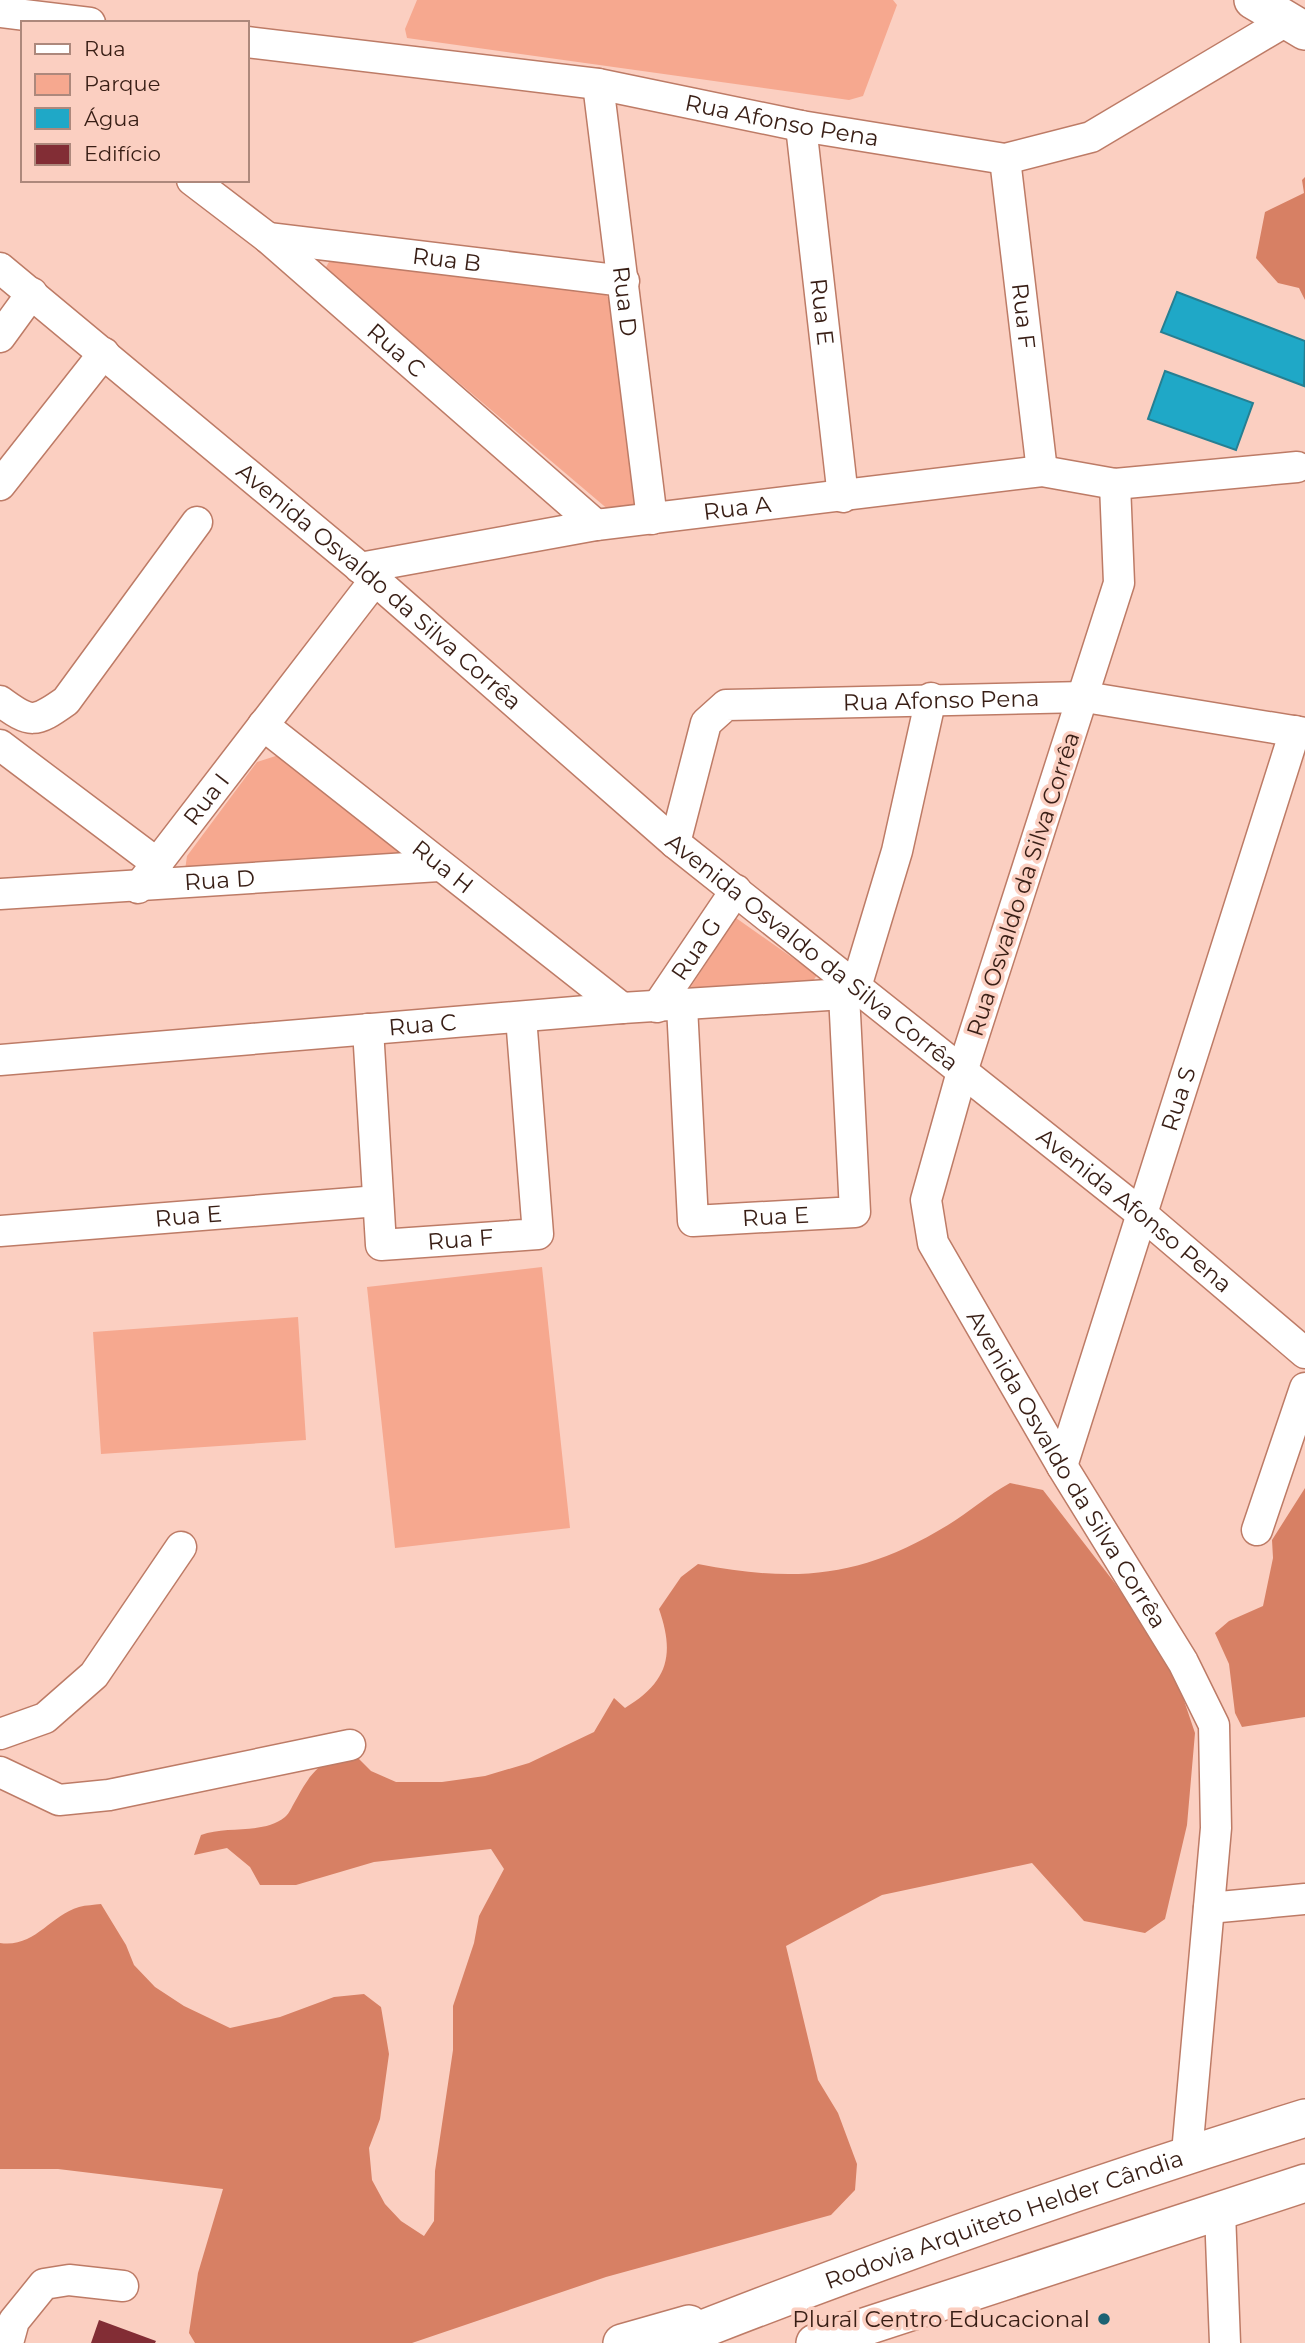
<svg xmlns="http://www.w3.org/2000/svg" width="1305" height="2343" viewBox="0 0 1305 2343" font-family="Montserrat,sans-serif">
  <rect width="100%" height="100%" fill="#fbcfc1"/>
  <path fill="#f6a88f" d="M417 0H893L897 5 863 96 849 100 407 38 405 29Z
    M330 260 603 291 611 301 635 504 625 512 610 511 325 269Z
    M282 754 404 850 399 857 185 870 187 856 257 762Z
    M736 918 817 975 809 987 688 991Z
    M542 1267 570 1528 395 1548 367 1287Z
    M298 1317 306 1440 101 1454 93 1332Z"/>
  <path fill="#d78064" d="M1305 177V300L1299 288 1278 283 1256 258 1265 212 1304 193 1302 180Z
    M1010 1483 1043 1490 1114 1582 1172 1665 1195 1733 1187 1825 1165 1919 1145 1933 1084 1921 1032 1863 882 1895 786 1946 818 2080 838 2113 857 2164 855 2190 831 2215 606 2277 412 2343H195L189 2333 198 2273 223 2189 58 2169H0V1943C35 1948 49 1916 79 1907 86 1905 94 1905 101 1904L126 1945 134 1965 155 1987 184 2006 230 2028 280 2017 334 1997 364 1994 381 2007 389 2054 380 2119 369 2148 372 2180 385 2204 401 2221 424 2236 434 2221 435 2171 453 2050V2006L474 1943 479 1916 504 1869 491 1849 374 1862 296 1885H260L250 1867 227 1848 194 1855 201 1835C227 1825 263 1835 285 1817 290 1813 293 1804 297 1798 313 1769 320 1762 353 1753L371 1771 396 1782H442L485 1776 529 1763 594 1732 614 1698 625 1708C668 1682 675 1655 659 1609L681 1577 698 1564C797 1583 861 1578 948 1525 969 1512 988 1495 1010 1483Z
    M1305 1488V1717L1242 1727 1235 1713 1229 1664 1215 1633 1229 1621 1263 1606 1273 1558 1272 1540Z"/>
  <path fill="#1fa8c7" stroke="#267f92" stroke-width="2" d="M1177 292 1305 341 1304 386 1161 332Z
    M1165 371 1253 403 1236 450 1148 419Z"/>
  <path fill="#822d35" d="M99 2320 156 2341 155 2343H91Z"/>
  <g fill="none" stroke-linecap="round" stroke-linejoin="round">
    <defs>
      <g id="minor">
        <path d="M0 12 90 23"/>
        <path id="s1" d="M247 42 598 84 801 126 1005 159 1091 137 1286 21"/>
        <path id="s2" d="M598 84 652 519"/>
        <path id="s3" d="M801 126 843 497"/>
        <path id="s4" d="M1005 159 1042 471"/>
        <path id="s5" d="M192 180 268 238 596 525"/>
        <path id="s6" d="M268 238 624 281"/>
        <path id="s7" d="M0 268 375 580 675 843 1143 1215 1305 1353"/>
        <path d="M0 337 32 293"/>
        <path id="s8" d="M1115 484 1119 583 962 1072 926 1200 933 1243 1062 1466 1183 1662 1214 1725 1216 1828 1187 2153"/>
        <path d="M0 485 104 353"/>
        <path id="s9" d="M360 568 596 525 1042 471 1115 484 1297 467"/>
        <path d="M0 701C31 724 35 723 66 701L197 522"/>
        <path id="s10" d="M263 725 622 1008"/>
        <path d="M0 745 158 864"/>
        <path id="s11" d="M675 843 706 723 726 705 1085 697 1305 733"/>
        <path id="s12" d="M138 888 375 580"/>
        <path id="s13" d="M0 894 439 866"/>
        <path id="s14" d="M682 1006 693 1221 855 1212 844 994"/>
        <path id="s15" d="M657 1007 736 890"/>
        <path id="s16" d="M368 1029 381 1245 538 1234 521 1017"/>
        <path id="s17" d="M0 1060 622 1008 844 994 856 987 897 851 931 698"/>
        <path id="s18" d="M0 1231 378 1201"/>
        <path id="s19" d="M1062 1466 1295 731"/>
        <path d="M1257 1530 1305 1388"/>
        <path d="M0 1734 45 1718 94 1675 181 1547"/>
        <path d="M0 1772 59 1800 109 1795 350 1745"/>
        <path d="M1209 1908 1305 1899"/>
        <path d="M1220 2212 1225 2343"/>
        <path d="M8 2343 14 2321 44 2284 69 2280 123 2286"/>
      </g>
      <g id="major">
        <path d="M1253 0 1305 31"/>
        <path d="M622 2343 689 2324"/>
        <path id="s20" d="M667 2343C877 2260 1090 2185 1305 2118"/>
        <path d="M815 2343 1305 2183"/>
      </g>
    </defs>
    <use href="#minor" stroke="#bd7b66" stroke-width="33"/>
    <use href="#major" stroke="#bd7b66" stroke-width="40"/>
    <use href="#minor" stroke="#fff" stroke-width="30"/>
    <use href="#major" stroke="#fff" stroke-width="37"/>
  </g>
  <circle fill="#1c6273" stroke="#fbcfc1" stroke-width="2.5" cx="1104" cy="2319" r="7"/>
  <g text-anchor="middle" stroke-width="7" stroke-linejoin="round" paint-order="stroke">
    <g font-size="23" fill="#381e15" stroke="#fbcfc1">
      <text dy="8" stroke="none"><textPath href="#s1" startOffset="541">Rua Afonso Pena</textPath></text>
      <text dy="8" stroke="none"><textPath href="#s6" startOffset="180">Rua B</textPath></text>
      <text dy="8" stroke="none"><textPath href="#s2" startOffset="219">Rua D</textPath></text>
      <text dy="8" stroke="none"><textPath href="#s3" startOffset="187">Rua E</textPath></text>
      <text dy="8" stroke="none"><textPath href="#s4" startOffset="158">Rua F</textPath></text>
      <text dy="8" stroke="none"><textPath href="#s5" startOffset="266">Rua C</textPath></text>
      <text dy="8" stroke="none"><textPath href="#s9" startOffset="382">Rua A</textPath></text>
      <text dy="8" stroke="none"><textPath href="#s7" startOffset="495">Avenida Osvaldo da Silva Corrêa</textPath></text>
      <text dy="8" stroke="none"><textPath href="#s11" startOffset="366">Rua Afonso Pena</textPath></text>
      <text dy="8" stroke="none"><textPath href="#s12" startOffset="112">Rua I</textPath></text>
      <text dy="8" stroke="none"><textPath href="#s10" startOffset="229">Rua H</textPath></text>
      <text dy="8" stroke="none"><textPath href="#s13" startOffset="220">Rua D</textPath></text>
      <text transform="translate(1023 884) rotate(-72)" y="8">Rua Osvaldo da Silva Corrêa</text>
      <text dy="8" stroke="none"><textPath href="#s15" startOffset="70">Rua G</textPath></text>
      <text dy="8" stroke="none"><textPath href="#s7" startOffset="1062">Avenida Osvaldo da Silva Corrêa</textPath></text>
      <text dy="8" stroke="none"><textPath href="#s17" startOffset="424">Rua C</textPath></text>
      <text dy="8" stroke="none"><textPath href="#s19" startOffset="385">Rua S</textPath></text>
      <text dy="8" stroke="none"><textPath href="#s7" startOffset="1475">Avenida Afonso Pena</textPath></text>
      <text dy="8" stroke="none"><textPath href="#s18" startOffset="189">Rua E</textPath></text>
      <text dy="8" stroke="none"><textPath href="#s14" startOffset="298">Rua E</textPath></text>
      <text dy="8" stroke="none"><textPath href="#s16" startOffset="296">Rua F</textPath></text>
      <text dy="8" stroke="none"><textPath href="#s8" startOffset="1052">Avenida Osvaldo da Silva Corrêa</textPath></text>
      <text dy="8" stroke="none"><textPath href="#s20" startOffset="359">Rodovia Arquiteto Helder Cândia</textPath></text>
    </g>
    <g font-size="23" fill="#381e15" stroke="#fbcfc1" text-anchor="end">
      <text x="1090" y="2327">Plural Centro Educacional</text>
    </g>
  </g>
  <rect x="21" y="21" width="228" height="161" fill="#fbcfc1" stroke="#ad887c" stroke-width="2"/>
  <rect x="35" y="44" width="35" height="10" fill="#ffffff" stroke="#ad887c" stroke-width="2"/>
  <text x="84" y="56" font-size="21" fill="#381e15">Rua</text>
  <rect x="35" y="74" width="35" height="21" fill="#f6a88f" stroke="#ad887c" stroke-width="2"/>
  <text x="84" y="91" font-size="21" fill="#381e15">Parque</text>
  <rect x="35" y="108" width="35" height="21" fill="#1fa8c7" stroke="#ad887c" stroke-width="2"/>
  <text x="84" y="126" font-size="21" fill="#381e15">Água</text>
  <rect x="35" y="144" width="35" height="21" fill="#822d35" stroke="#ad887c" stroke-width="2"/>
  <text x="84" y="161" font-size="21" fill="#381e15">Edifício</text>
</svg>
